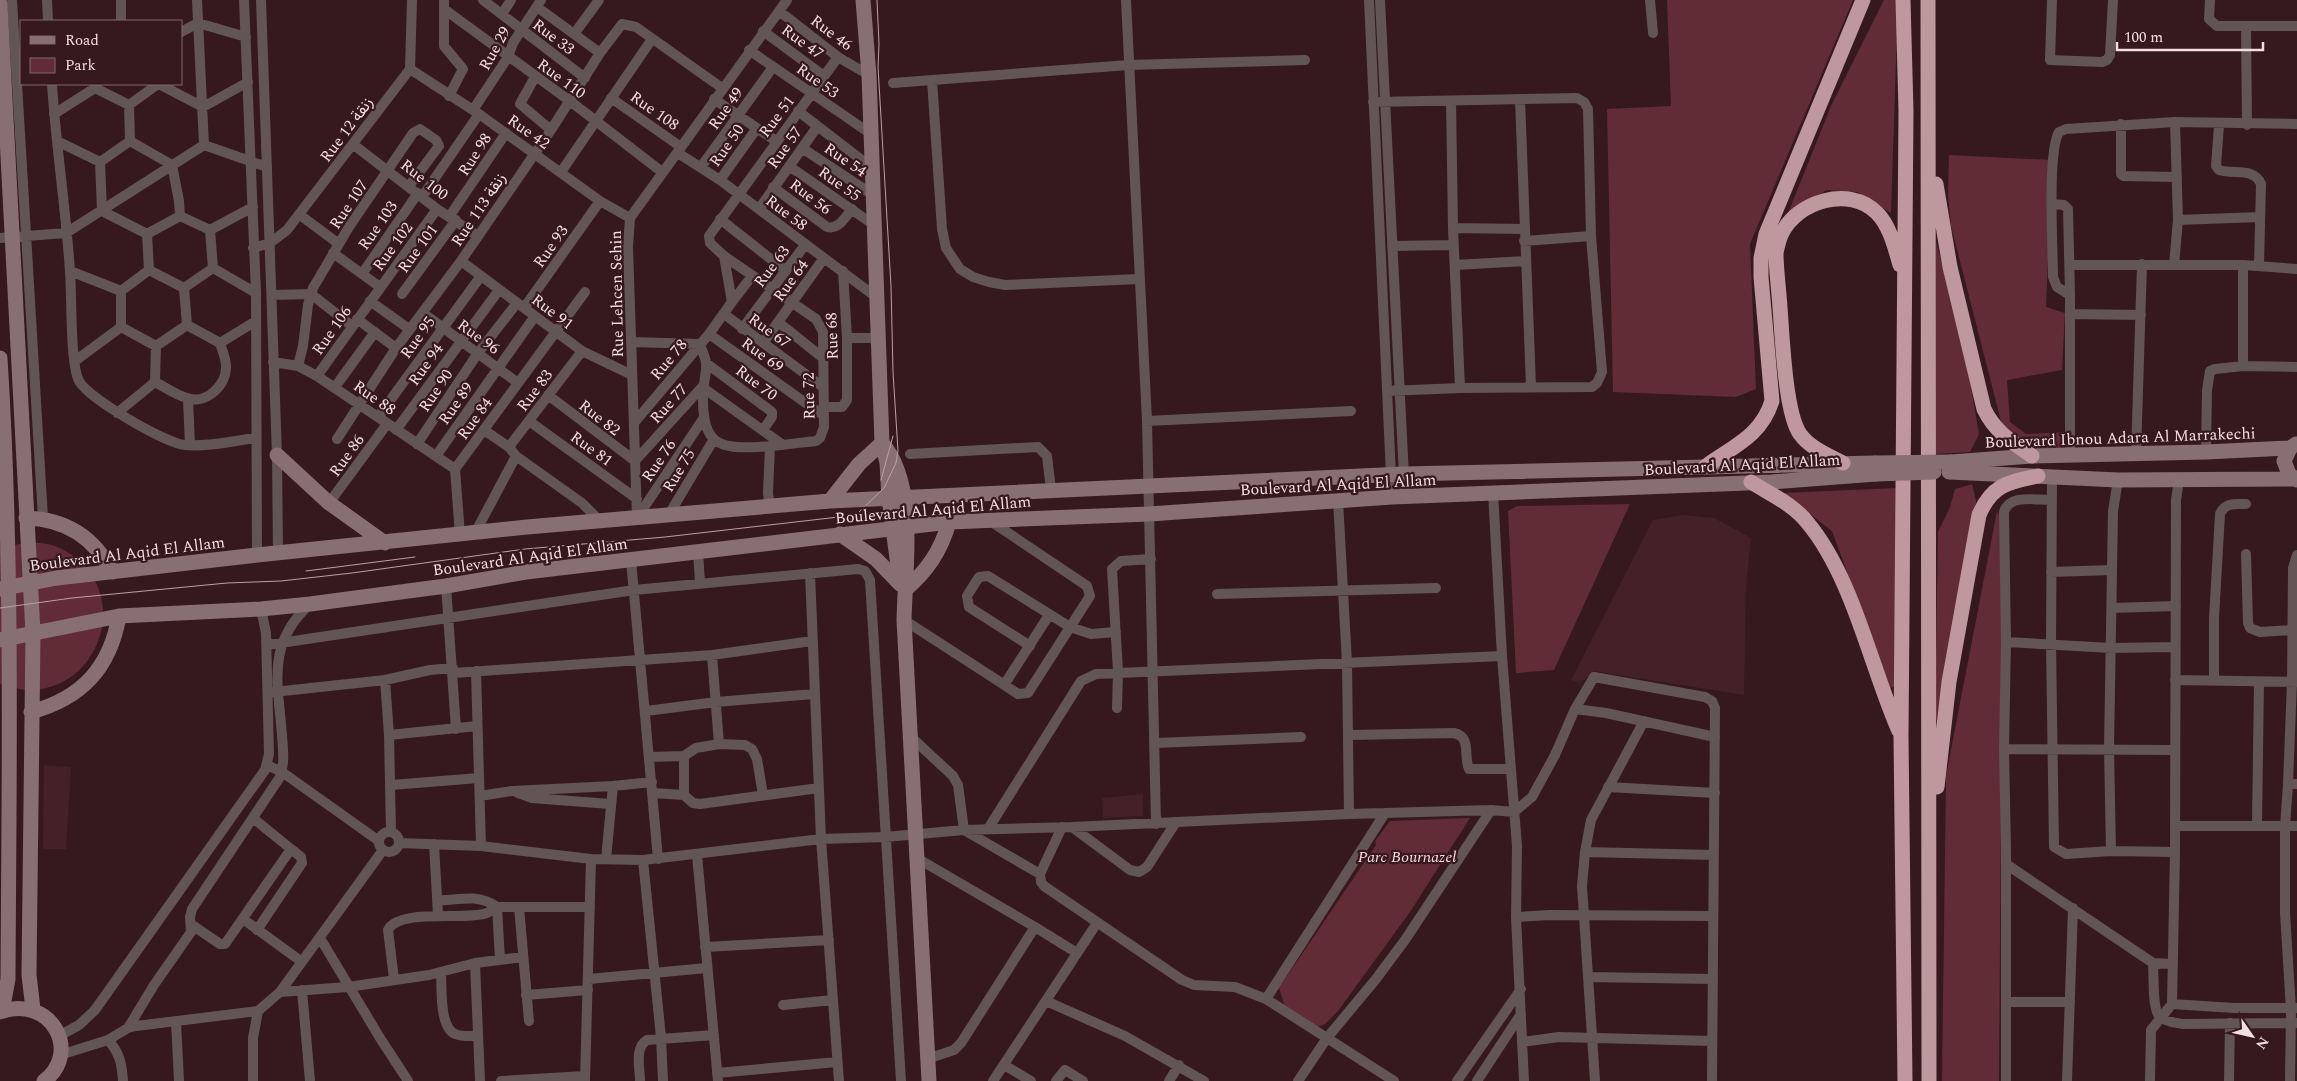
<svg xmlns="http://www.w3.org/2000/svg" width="2297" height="1081" viewBox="0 0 2297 1081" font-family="Spectral,'Noto Sans Arabic',serif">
  <rect width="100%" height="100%" fill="#35191d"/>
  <path fill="#442127" d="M1683 515 1714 518 1751 538 1746 585 1744 695 1594 671 1580 683 1571 680 1653 520Z
    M44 765 71 767 66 849H43Z
    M1143 794V816L1103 818 1102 798Z"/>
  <path fill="#622c36" d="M1667 0H1853L1750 244 1756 389 1736 397 1613 392 1607 109 1671 106Z
    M1884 0H1898L1891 213 1857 192 1827 190 1788 213 1831 106Z
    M1949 155 2052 160 2046 307 2065 313 2062 370 2007 380 2010 422 2026 434 2064 432V452H2043L2014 437 2002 425 1951 226 1948 195Z
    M1936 241 1968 370 1979 434 1970 452 1935 454Z
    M1972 484 1978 509 1935 727 1938 532 1950 507 1955 489Z
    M1897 488 1896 686 1890 688 1832 531 1783 493Z
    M1630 504 1554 670 1516 673 1508 511 1517 506Z
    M1997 511 2003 523 1999 1081H1942L1946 776Z
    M29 542C37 543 47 543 55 546 147 584 95 719 0 684V548Z
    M1470 818 1410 912 1338 1011 1325 1024 1315 1028 1285 1007 1279 988 1376 845 1375 841 1390 821Z"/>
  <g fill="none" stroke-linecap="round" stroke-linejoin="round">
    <path stroke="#635456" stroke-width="10" d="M12 0 43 518
      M47 0 48 21
      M121 0V21
      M197 0 204 145
      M244 0 256 293 257 555
      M261 0 277 455 278 553
      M444 0V46L463 69 449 96
      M483 0 585 78
      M1126 0 1147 421 1156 824
      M1369 0 1392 497
      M1380 0 1405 496
      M1650 0 1653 33
      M2052 0 2050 60 2102 62 2107 60 2110 55 2113 0
      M2210 0 2209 19 2217 26H2297
      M537 7 574 34 599 0
      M444 9 570 101 662 172
      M779 11 838 57 869 75
      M502 14 511 0
      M2246 26 2247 125
      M763 31 824 76
      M181 32 198 23 246 37
      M574 34 600 53
      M749 50 871 134
      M410 69 479 114 600 201 630 218
      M535 77 520 104 551 130
      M932 80 942 229 946 248 960 269 973 277 989 282 1005 285 1139 279
      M893 83 1128 65 1305 60
      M52 84C56 147 66 209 70 272 72 296 70 364 79 381 89 399 165 443 185 445 208 447 233 441 256 438
      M95 84V88L129 105 158 84
      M159 84 203 107 248 82
      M611 98 681 147
      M714 99 776 141
      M1520 99 1531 386
      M1451 101 1453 228 1460 388
      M1373 102 1577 98 1584 102 1588 109 1591 236 1602 372 1597 383 1592 387 1460 388 1387 391
      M129 105 130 141
      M473 110 508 57 513 43 541 0
      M798 111 872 168
      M54 114 95 88
      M2121 124V174L2123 176 2177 177
      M2219 125 2216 166 2219 170C2234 175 2254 167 2261 184L2259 265
      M57 141 100 162 102 211 147 234 180 216
      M204 145 267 167
      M354 145 437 209 478 236
      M802 148 873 195
      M678 153 720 180 876 297
      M100 162 130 141 172 165 179 201 180 216
      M789 166 874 225
      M701 167 773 67
      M561 172 652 39
      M720 180 757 128
      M773 187 827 227C839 230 845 217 852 209
      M422 197 479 114
      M2052 204 2064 205 2068 209 2070 295
      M253 207 210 230 213 268 256 293
      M759 209 817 127
      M300 215 339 244
      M180 216 210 230
      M449 217 506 133
      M720 219 786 271
      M2178 220 2260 217
      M1453 228 1524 229
      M0 238 66 233 204 145
      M1524 241 1591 236
      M1392 246 1453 245
      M253 248 270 243 287 230 410 69 412 0
      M333 253 380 287
      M461 261 582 351 632 375
      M1455 265 1526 261
      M2070 265H2243L2297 269
      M2174 265 2178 220 2175 122
      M149 270 184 288
      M70 271 121 291
      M362 274 418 193
      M121 291 149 270 147 234
      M402 294 456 220
      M272 295 311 294 352 326
      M370 301 409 329
      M732 302 752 276
      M524 308 600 201
      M423 313 518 383
      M724 314 823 387
      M2070 314 2141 315
      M357 319 396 348
      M778 322 823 358
      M121 327 156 346
      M742 329 805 245
      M709 334 824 416
      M847 338H877
      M631 342 700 344C702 350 705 357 706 362 707 374 702 388 703 400 703 444 719 449 758 447 777 446 796 443 816 441L820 438 824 427 823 332 816 319 724 256
      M220 343 256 321
      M763 343 824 258
      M156 346 187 325 184 288 213 268
      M75 361 121 327V291
      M273 362 298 366 317 376 455 469
      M706 363 772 412V417L763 430
      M298 366 303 346 308 305 313 288 349 227 413 133 420 129 436 140 439 146 409 186
      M2243 366 2297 367
      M317 376 437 209
      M155 382C165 387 176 395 187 398 206 405 227 385 226 366 226 358 222 350 220 343L187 325
      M335 387 375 332
      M548 395 635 461 702 387 783 445
      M188 399 190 445
      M824 407H842L847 400V338L843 271
      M117 413 155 382 156 346
      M378 417 481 276
      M529 421 637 499
      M1147 421 1351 411
      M634 423 709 334 732 302 724 256 710 243 709 236 838 57
      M396 430 499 290
      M337 439 396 348 461 261 551 130 600 53 622 24 636 27 722 88
      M417 444 478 353 517 303
      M509 447 582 351
      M2206 452 2207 390 2210 371 2215 369 2243 366V265
      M910 454 1038 447 1047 456 1051 490
      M2136 454 2142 264
      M436 456 535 316
      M516 456 582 503 600 521
      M2070 456V295L2057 287 2053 277C2053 249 2047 152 2059 132L2066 129 2175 122 2297 124
      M2052 477 2051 644 2054 847 2066 854 2111 851
      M2118 480 2113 511 2109 748 2111 851 2175 852
      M1493 492 1502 656 1517 846 1516 917 1524 1081
      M1338 500 1347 663 1349 814
      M329 503 387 424
      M770 507 768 493 770 446
      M668 516 714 439
      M637 518 628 247 630 218 787 0
      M637 518 703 419
      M989 520 1087 586 1090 596 1028 693 1018 694 1003 684
      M475 533 516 456 509 447 484 430
      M460 535 455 469 585 292
      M698 551 700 583
      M2246 554 2248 623 2250 628 2260 632 2292 630
      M2297 555 2293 568 2292 682 2288 784H2297
      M631 560 658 859
      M2051 572 2112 570
      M810 573 821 839 839 1081
      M446 586 456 729
      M1217 594 1436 588
      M2112 608 2176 606
      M904 620 1003 684 1006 682 1049 615
      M2006 642 2004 512C2009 494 2036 500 2052 500
      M267 645 634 590 858 569 865 571 870 580 901 1081
      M1030 646 969 607 967 596 979 577 988 576 1070 627 1091 634 1116 632
      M712 655 719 744
      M476 671 481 846
      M454 673 712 655 812 641
      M385 680 389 735 391 832
      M2175 680 2297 682
      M2214 681V618L2220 514C2225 502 2236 504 2246 504
      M274 692 385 680 430 670 453 668
      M1117 708 1118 672 1112 569 1121 561 1151 559
      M1575 709 1606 713 1715 737
      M646 711 716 702 814 694
      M389 735 477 726
      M1349 735 1454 733C1472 737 1463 756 1469 769H1510
      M910 736 953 776 958 785 964 830 1040 874
      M1156 743 1301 737
      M2004 749 2175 750
      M684 756V795
      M650 757 684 756 696 748 719 744 745 745 752 749 757 759 763 795
      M267 765 282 772 379 841
      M2288 784 2285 827V913L2291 1009 2290 1081
      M391 785 479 778
      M1608 787 1715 793
      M518 793 532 798 610 804
      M653 793 684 795 693 803 700 804 819 788
      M480 796 512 791 613 786
      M2257 825 2259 682
      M2175 826H2297
      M1062 827 1040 874 1041 882 1044 886 1182 980 1194 985 1235 987 1266 999 1394 1081
      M1072 827 1130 870 1139 872 1147 867 1176 822
      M988 829 1081 681 1096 674 1502 656
      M379 842a10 10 0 1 1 20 0a10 10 0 1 1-20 0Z
      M399 843 481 846 591 859 643 860 821 839 885 837 964 830 1072 827 1349 814 1491 810 1514 812 1532 797 1555 755 1575 709 1594 677 1705 697 1712 701 1715 708 1712 1081
      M434 844 438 915
      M1585 852 1714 855
      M697 855 718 1081
      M915 857 1035 927
      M606 859 613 786 652 782
      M643 860 661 1037 663 1081
      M2006 864 2153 963 2173 964
      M437 901C458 899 480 894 497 907
      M497 907 500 960
      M519 907 529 1021
      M1516 917 1550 915 1712 916
      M243 919 302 962
      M192 925 220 944H225L291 849 253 818
      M257 930 302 863 301 857 291 849
      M320 938 380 1038 408 1081
      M705 947 829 940
      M475 963 480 1081
      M2153 963C2154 974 2152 1011 2160 1017 2167 1022 2175 1023 2183 1024L2296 1023
      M441 972C442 987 439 1027 455 1034 462 1037 471 1036 478 1036
      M1588 977 1712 979
      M394 979 388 930C399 908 466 921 487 913 490 912 494 909 497 907H590
      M589 979 707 968
      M302 990 310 1081
      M280 992 383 850
      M526 995 588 990
      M1266 999 1385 813
      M1046 1001 1125 1036 1204 1081
      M2006 1002H2070
      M2172 1004 2234 1008H2296
      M783 1005 833 1000
      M176 1022 179 1081
      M128 1028 154 985 191 932 190 917 192 909 280 777C285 763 283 750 282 735 278 683 266 644 310 604
      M59 1036 79 1025 95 1010 265 770 269 754 266 633 261 609
      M108 1040C120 1053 122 1065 123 1081
      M1522 1042 1559 1037 1712 1041
      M60 1055 108 1040 128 1028 136 1026 258 1011 280 992 348 987 429 975 475 963 523 957
      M927 1059 954 1050 961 1043 1035 927 1077 953
      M1004 1065 1031 1081
      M717 1073 837 1062
      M253 1081V1038L258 1011
      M501 1081 585 1076
      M585 1081 591 859
      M640 1081C640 1068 634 1048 647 1040L714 1035
      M993 1081 1097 923
      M1056 1081 1065 1070 1083 1081
      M1169 1081 1179 1065
      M1298 1081 1327 1038 1376 979 1405 940 1491 810
      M1457 1081 1521 989
      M1477 1081 1521 1014
      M1595 1081 1582 886 1585 852 1591 820 1644 721
      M2006 1081V850L2004 749 2006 642 2111 648 2175 647
      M2067 1081 2073 908
      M2150 1081 2151 1030 2172 1004 2175 852 2176 500 2179 480
      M2229 1081 2230 1023"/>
    <path stroke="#887072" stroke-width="15" d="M863 0 869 75 882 443 887 463 889 498 900 581
      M0 4 33 633 29 975 33 1009
      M0 358C13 564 9 772 8 979L2 1011
      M882 443C918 485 905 568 904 620L929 1081
      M2296 444 2290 448 2284 461 2289 474 2297 480
      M277 455 329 503 385 543
      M1951 462 2032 456 2206 452 2290 448
      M1949 472 2118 480 2295 479
      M830 501 859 464 882 443
      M26 518C65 519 94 537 112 572
      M840 534 876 559 900 584
      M0 589 57 578 257 555 527 527 830 501 1403 474 1875 463
      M905 590C927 571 941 551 949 522
      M0 640 119 616 261 609 310 604 446 586 526 572 949 522 1149 514 1392 497 1772 482 1876 474
      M31 712C82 698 110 668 119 616
      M0 1012C52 994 82 1053 44 1081"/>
    <path stroke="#be989c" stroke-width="15" d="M1903 0 1906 111 1901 737 1905 1081
      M1928 0 1929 1081
      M1936 184 1950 267 1984 409C1995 432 2012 442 2032 456
      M1843 463C1828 455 1810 448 1800 434 1784 412 1782 325 1779 295 1778 282 1776 267 1776 253 1777 248 1779 240 1781 235 1796 201 1850 185 1877 213 1890 226 1895 248 1900 265
      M1706 466C1734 446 1761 436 1772 401L1761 277V258L1766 234 1863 0
      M1751 482C1770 494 1793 504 1807 522 1853 577 1870 665 1899 731
      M1937 787 1949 682 1979 515C1992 484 2009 482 2038 476"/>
    <path stroke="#b9a2a5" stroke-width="1" d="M881 480 893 436
      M306 571 415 557
      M0 608 72 598 227 583 281 581 352 573 525 549 665 537 856 515 884 488 896 463 898 451 893 372 891 286 878 67 879 44 877 0"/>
    <path stroke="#887072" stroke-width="15" d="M1875 463 1951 462
      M1876 474 1934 472"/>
  </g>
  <g text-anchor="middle" stroke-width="4.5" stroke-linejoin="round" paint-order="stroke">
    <g font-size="16" fill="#f3dee0" stroke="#35191d">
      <text transform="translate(832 32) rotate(37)" y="6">Rue 46</text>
      <text transform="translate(554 36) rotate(37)" y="6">Rue 33</text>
      <text transform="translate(803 41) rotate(36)" y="6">Rue 47</text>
      <text transform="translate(494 48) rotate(-61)" y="6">Rue 29</text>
      <text transform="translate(562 78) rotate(36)" y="6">Rue 110</text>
      <text transform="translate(818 80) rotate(35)" y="6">Rue 53</text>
      <text transform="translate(725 108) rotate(-54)" y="6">Rue 49</text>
      <text transform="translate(655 110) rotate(35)" y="6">Rue 108</text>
      <text transform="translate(776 116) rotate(-53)" y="6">Rue 51</text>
      <text transform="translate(346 129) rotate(-53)" y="6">Rue 12 زنقة</text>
      <text transform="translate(529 131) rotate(35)" y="6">Rue 42</text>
      <text transform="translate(726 145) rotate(-55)" y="6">Rue 50</text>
      <text transform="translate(784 147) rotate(-54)" y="6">Rue 57</text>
      <text transform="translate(474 154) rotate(-57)" y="6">Rue 98</text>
      <text transform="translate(846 159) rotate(34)" y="6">Rue 54</text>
      <text transform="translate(425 179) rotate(38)" y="6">Rue 100</text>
      <text transform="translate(840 183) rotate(35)" y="6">Rue 55</text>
      <text transform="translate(811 196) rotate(37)" y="6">Rue 56</text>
      <text transform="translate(348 204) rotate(-56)" y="6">Rue 107</text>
      <text transform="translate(478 209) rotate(-56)" y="6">Rue 113 زنقة</text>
      <text transform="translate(787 212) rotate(37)" y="6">Rue 58</text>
      <text transform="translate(377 225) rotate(-55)" y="6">Rue 103</text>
      <text transform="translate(392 246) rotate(-54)" y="6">Rue 102</text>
      <text transform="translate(550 246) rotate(-55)" y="6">Rue 93</text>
      <text transform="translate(417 248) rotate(-54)" y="6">Rue 101</text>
      <text transform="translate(771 266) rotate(-53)" y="6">Rue 63</text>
      <text transform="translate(790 280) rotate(-54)" y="6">Rue 64</text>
      <text transform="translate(616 294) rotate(-91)" y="6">Rue Lehcen Sehin</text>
      <text transform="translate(553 311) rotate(37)" y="6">Rue 91</text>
      <text transform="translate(331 330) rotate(-55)" y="6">Rue 106</text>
      <text transform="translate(770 330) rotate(36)" y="6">Rue 67</text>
      <text transform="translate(479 336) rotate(36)" y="6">Rue 96</text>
      <text transform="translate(831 336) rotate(-92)" y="6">Rue 68</text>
      <text transform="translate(417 337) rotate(-54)" y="6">Rue 95</text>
      <text transform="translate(763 354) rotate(36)" y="6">Rue 69</text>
      <text transform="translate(668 359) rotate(-50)" y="6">Rue 78</text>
      <text transform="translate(425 364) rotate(-54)" y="6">Rue 94</text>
      <text transform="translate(757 382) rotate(37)" y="6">Rue 70</text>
      <text transform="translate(435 390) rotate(-56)" y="6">Rue 90</text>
      <text transform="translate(534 390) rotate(-53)" y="6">Rue 83</text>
      <text transform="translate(808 396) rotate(-91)" y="6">Rue 72</text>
      <text transform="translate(375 397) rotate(35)" y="6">Rue 88</text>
      <text transform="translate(455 403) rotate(-55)" y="6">Rue 89</text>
      <text transform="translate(668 403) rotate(-48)" y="6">Rue 77</text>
      <text transform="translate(600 417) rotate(38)" y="6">Rue 82</text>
      <text transform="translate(474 418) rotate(-54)" y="6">Rue 84</text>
      <text transform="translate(2120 437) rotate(-2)" y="6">Boulevard Ibnou Adara Al Marrakechi</text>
      <text transform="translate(592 448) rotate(36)" y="6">Rue 81</text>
      <text transform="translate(346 455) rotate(-54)" y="6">Rue 86</text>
      <text transform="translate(658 460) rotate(-56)" y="6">Rue 76</text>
      <text transform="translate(1742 464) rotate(-3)" y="6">Boulevard Al Aqid El Allam</text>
      <text transform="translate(678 470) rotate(-59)" y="6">Rue 75</text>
      <text transform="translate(1338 484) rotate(-3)" y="6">Boulevard Al Aqid El Allam</text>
      <text transform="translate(933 509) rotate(-5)" y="6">Boulevard Al Aqid El Allam</text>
      <text transform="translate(127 553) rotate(-7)" y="6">Boulevard Al Aqid El Allam</text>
      <text transform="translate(530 556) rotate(-8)" y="6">Boulevard Al Aqid El Allam</text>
    </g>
    <g font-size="16" font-style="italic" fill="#fed7db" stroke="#35191d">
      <text x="1407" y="862">Parc Bournazel</text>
    </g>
  </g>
  <rect x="20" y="20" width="162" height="65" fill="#35191d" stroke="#81686b"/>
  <rect x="30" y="36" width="25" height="8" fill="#887072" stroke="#81686b"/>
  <text x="65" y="45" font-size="15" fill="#f3dee0">Road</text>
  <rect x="30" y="58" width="25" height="15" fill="#622c36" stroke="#81686b"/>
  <text x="65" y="70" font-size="15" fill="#f3dee0">Park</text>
  <g transform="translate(2252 1036) rotate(124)" stroke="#35191d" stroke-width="4" paint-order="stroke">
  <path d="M0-4L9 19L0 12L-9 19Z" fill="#f3dee0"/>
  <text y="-8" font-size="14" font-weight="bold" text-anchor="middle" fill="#f3dee0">N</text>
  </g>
  <path d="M2117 42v8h146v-8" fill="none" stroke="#f3dee0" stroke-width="2.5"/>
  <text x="2124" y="42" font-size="15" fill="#f3dee0" stroke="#35191d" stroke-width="4" paint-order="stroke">100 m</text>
</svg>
